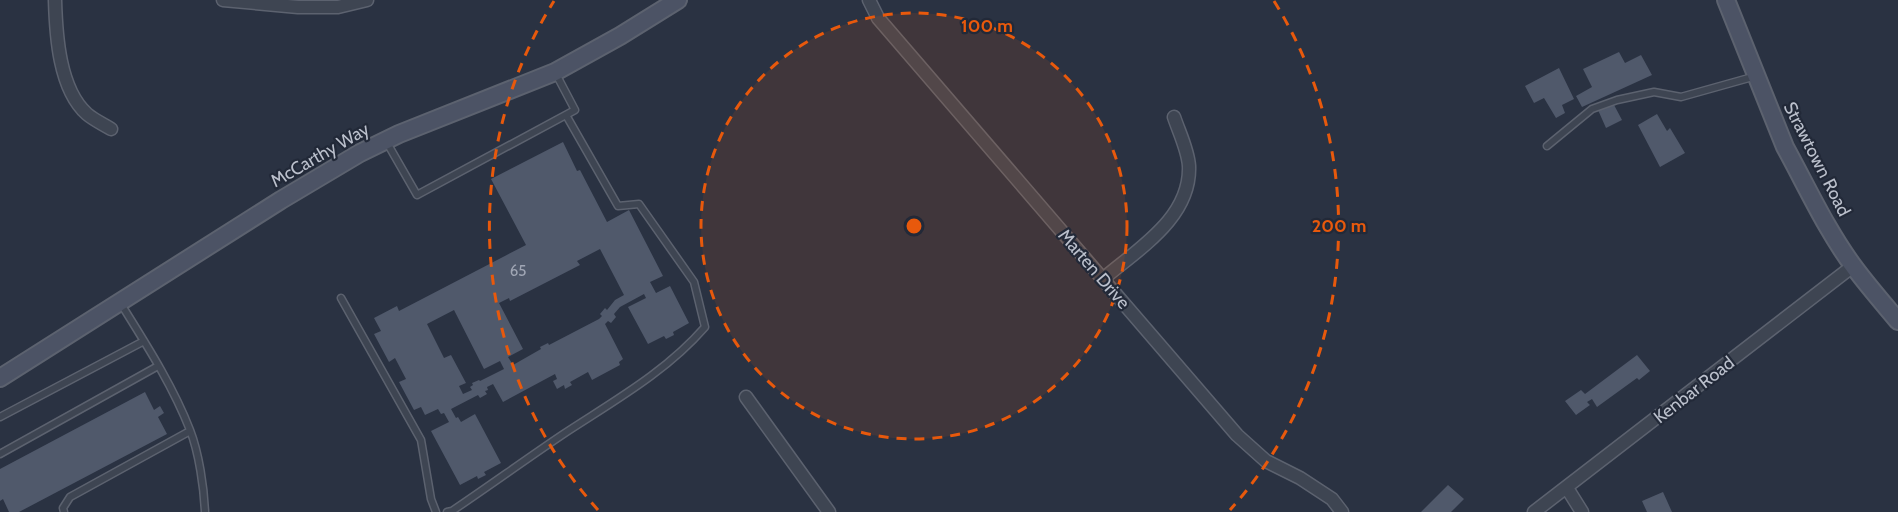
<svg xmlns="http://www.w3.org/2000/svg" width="1898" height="512" viewBox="0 0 1898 512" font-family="Cabin,sans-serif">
  <rect width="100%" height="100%" fill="#2a3242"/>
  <path fill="#50596b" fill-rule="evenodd" d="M1619 52 1625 63 1641 55 1652 75 1582 107 1576 96 1592 87 1583 69Z
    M1559 68 1574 99 1562 105 1565 113 1556 118 1544 98 1534 103 1525 86Z
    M1613 103 1622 120 1606 128 1598 110Z
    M1657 114 1667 131 1670 128 1685 153 1660 167 1638 125Z
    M563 142 577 171 580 170 607 222 629 210 663 276 650 282 656 293 670 286 689 323 673 332 674 335 666 339 664 336 648 344 628 307 646 298 644 294 620 307 614 314 616 317 611 323 608 321 605 324 623 359 619 362 620 365 592 380 588 372 570 382 572 385 565 389 564 385 557 389 553 381 557 379 555 374 503 402 493 384 487 387 488 390 485 391 487 394 480 398 478 395 451 409 456 418 458 417 461 422 475 414 501 463 484 472 486 475 478 479 477 476 460 485 431 431 449 422 444 413 441 414 438 409 425 415 421 407 414 410 399 382 406 379 395 358 389 362 374 334 381 331 374 318 397 306 399 311 526 245 491 179ZM600 249 624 295 615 300 607 310 605 308 600 314 602 316 599 319 549 345 548 343 540 347 541 349 513 365 508 357 523 349 499 303 509 298 510 301 580 265 577 261ZM454 310 484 369 500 361 504 369 480 381 479 380 472 383 473 385 470 387 472 390 463 394 459 386 466 383 451 355 444 358 427 324Z
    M1637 355 1650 371 1639 380 1637 378 1597 407 1592 399 1587 402 1590 405 1576 415 1565 401 1581 390 1585 394Z
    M145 392 154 410 160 406 164 413 158 417 167 434 19 512H9L3 499 0 501V469Z
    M1448 485 1464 499 1451 512H1421Z
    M1663 492 1672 512H1647L1642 501Z"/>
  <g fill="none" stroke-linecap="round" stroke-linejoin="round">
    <defs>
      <path id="lane" d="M386 141 417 195 575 110 555 72
        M1547 146 1592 109 1617 100 1654 92 1681 97 1756 76
        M341 298 421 440 431 499 436 512
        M121 304C146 344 173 386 190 430 199 453 204 488 205 512
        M0 417 144 341
        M0 454 158 366
        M64 512 63 508 70 497 190 431
        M447 512 452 511C489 486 525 460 562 435 612 402 665 373 705 327L694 282 639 204 618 206 566 115"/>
      <path id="street" d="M55 0C56 35 59 89 87 114 94 120 103 124 111 129
        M223 0 298 7H338L367 0
        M869 0 878 18 1237 435 1266 461 1300 478 1332 499 1342 512
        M1103 279C1138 249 1191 218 1189 166 1188 150 1179 132 1174 117
        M746 397 829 512
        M1567 488 1582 512
        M1534 512 1853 266"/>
      <path id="secondary" d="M1726 0 1785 147C1807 187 1827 231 1854 267 1868 286 1883 303 1898 321
        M0 378 281 200 360 153 399 134 555 72 620 36 678 0"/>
    </defs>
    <use href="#lane" stroke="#5c626f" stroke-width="9"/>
    <use href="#street" stroke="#5c626f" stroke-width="15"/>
    <use href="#secondary" stroke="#5c626f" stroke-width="20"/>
    <use href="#lane" stroke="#3e4552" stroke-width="6"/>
    <use href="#street" stroke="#3e4552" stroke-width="12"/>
    <use href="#secondary" stroke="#4c5365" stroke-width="16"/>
  </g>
  <circle cx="914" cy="226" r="213" fill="#e8590c" fill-opacity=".12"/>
  <g fill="none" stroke="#e8590c" stroke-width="3" stroke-dasharray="10 8">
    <circle cx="914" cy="226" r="213"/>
    <path d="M598 510A425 425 0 0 1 554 1M1274 1A425 425 0 0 1 1230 510"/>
  </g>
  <g text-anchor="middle" stroke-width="4.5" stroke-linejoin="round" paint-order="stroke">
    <g font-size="15" fill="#a0a6b4">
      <text x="518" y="276">65</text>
    </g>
    <g font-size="18" fill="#bbc0cc" stroke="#222938">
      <text transform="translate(320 155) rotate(-30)" y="6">McCarthy Way</text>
      <text transform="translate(1817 159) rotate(63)" y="6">Strawtown Road</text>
      <text transform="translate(1094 269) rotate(49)" y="6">Marten Drive</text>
      <text transform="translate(1694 390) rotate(-38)" y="6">Kenbar Road</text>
    </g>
  </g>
  <circle cx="914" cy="226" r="9" fill="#e8590c" stroke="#222938" stroke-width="3"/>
  <g font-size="18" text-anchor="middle" font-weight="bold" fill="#e8590c" stroke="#222938" stroke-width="4.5" stroke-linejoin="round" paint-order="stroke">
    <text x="987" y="32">100 m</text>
    <text x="1339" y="232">200 m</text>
  </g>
</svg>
